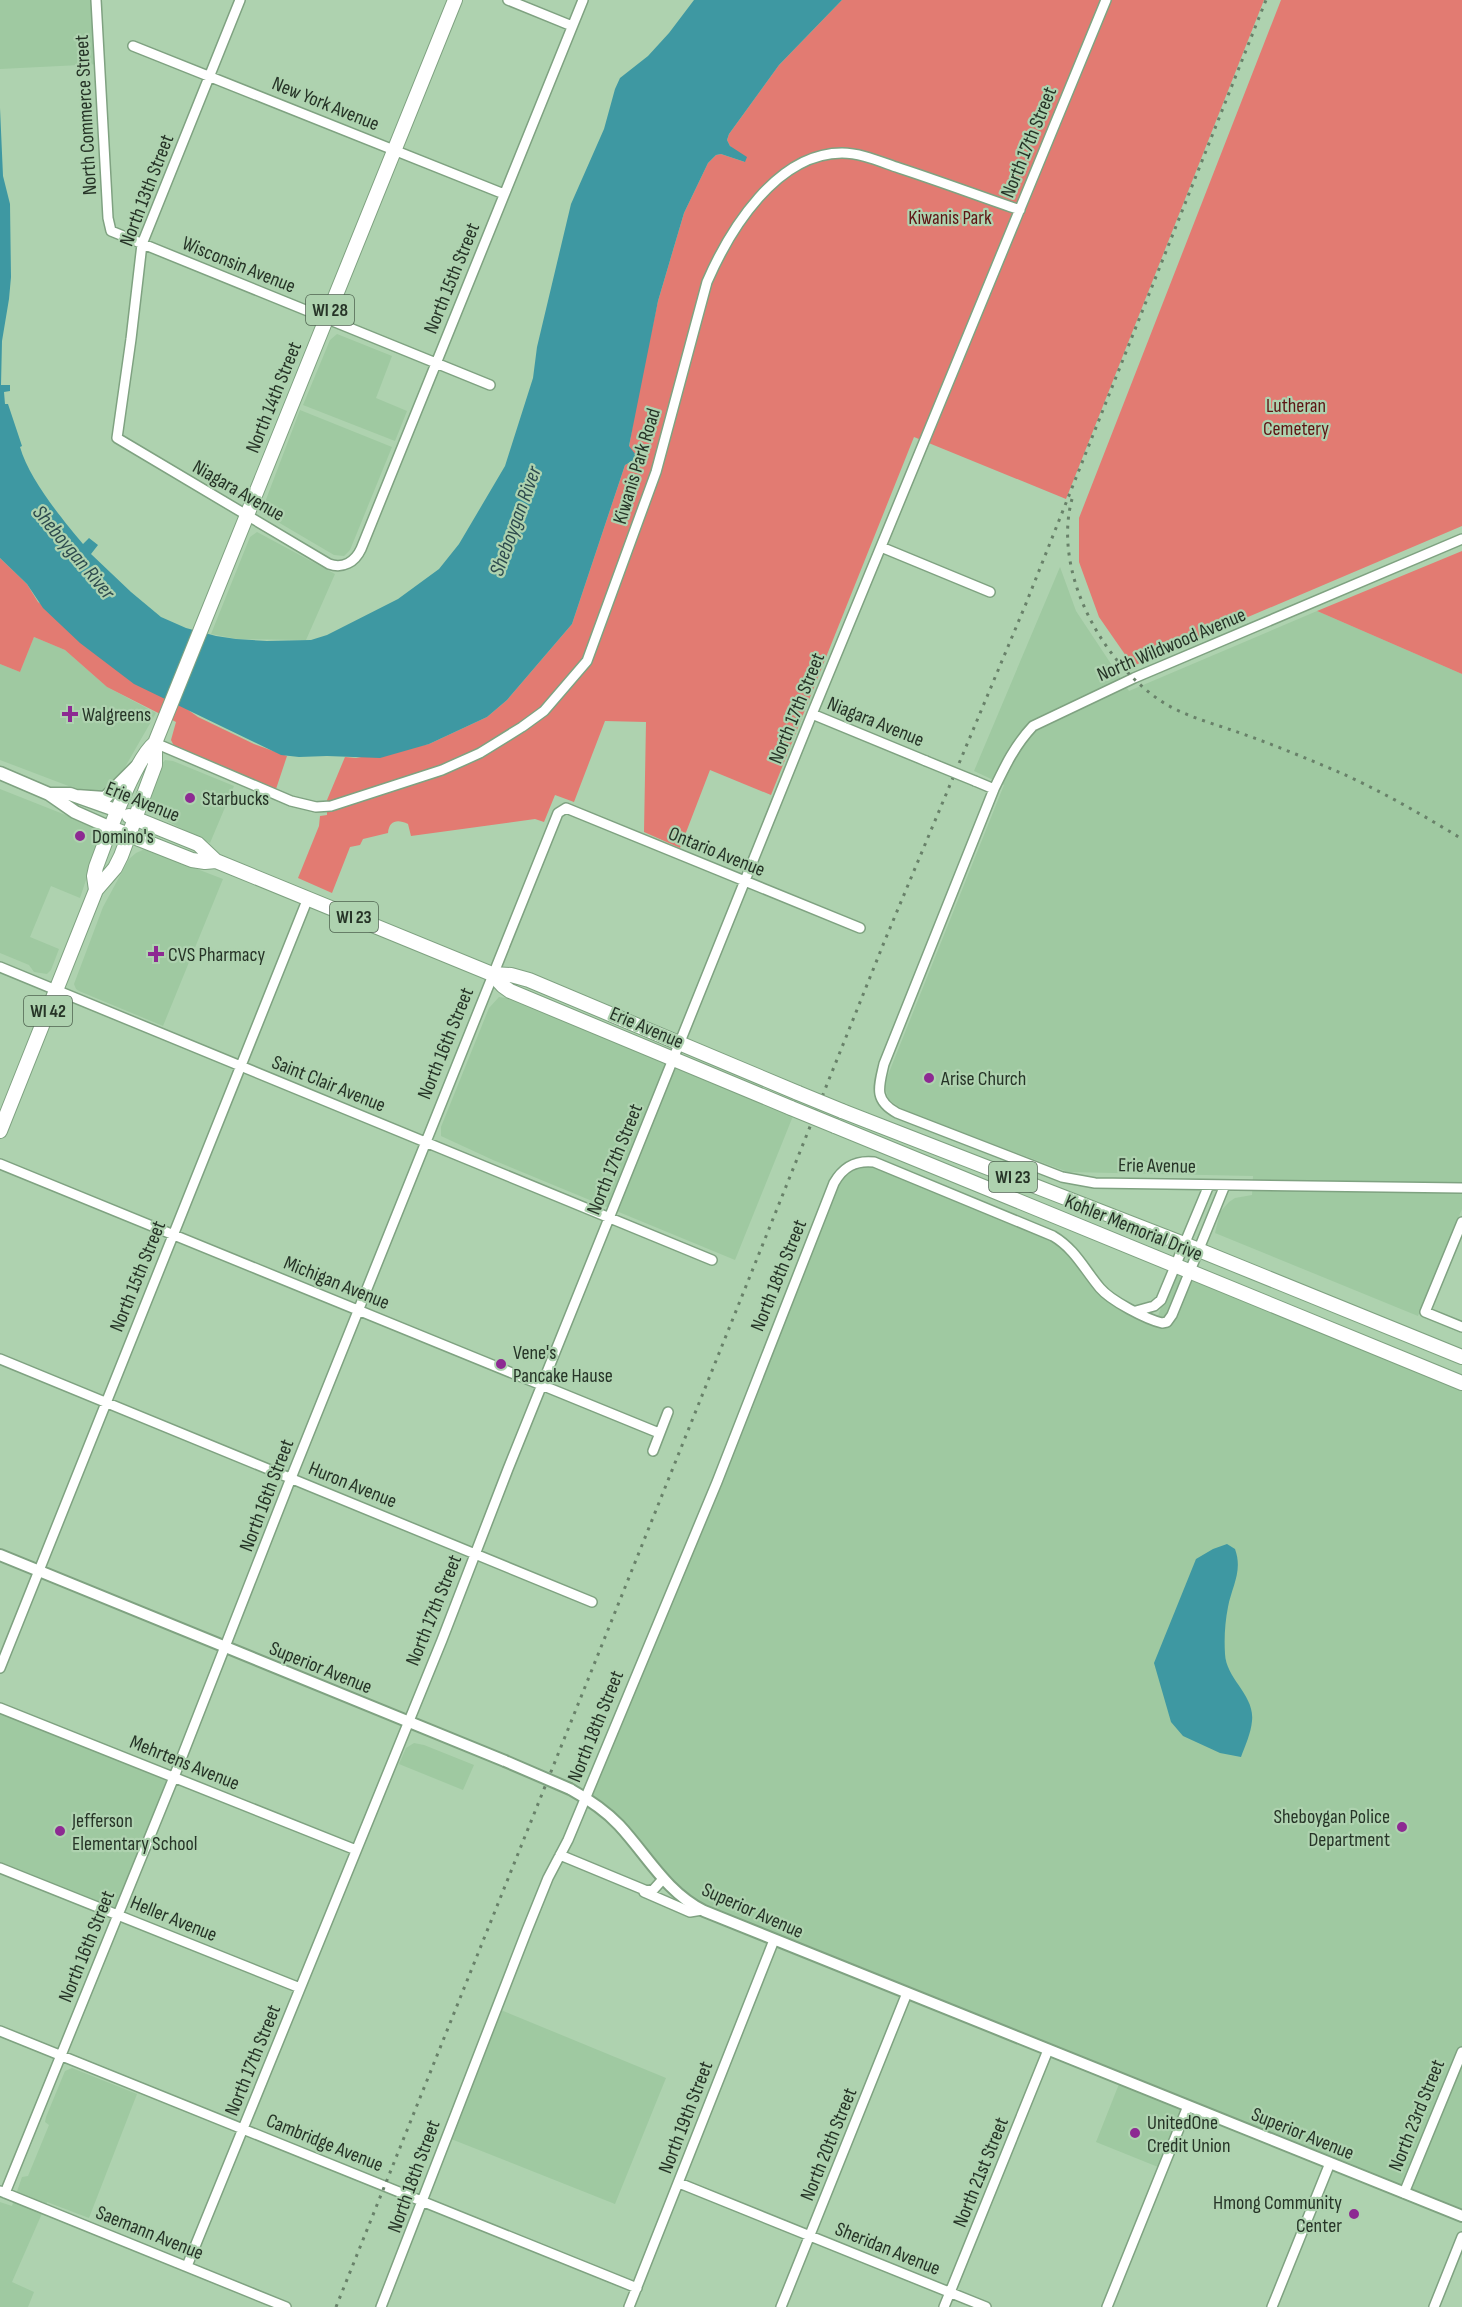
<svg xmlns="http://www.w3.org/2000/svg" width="1462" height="2307" viewBox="0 0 1462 2307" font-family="'Sofia Sans Condensed',sans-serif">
  <rect width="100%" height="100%" fill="#aed2af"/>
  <path fill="#9fc9a1" d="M0 0H94L100 64 0 69Z
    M337 334 392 356 376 398 407 411 395 441 303 405 330 340Z
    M300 410 392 447 350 550 344 556 334 555 266 515 262 510Z
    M257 532 335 574 306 640 237 639 211 634 250 537Z
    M1060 567 1076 611 1129 691 1317 611 1462 674V1209L1418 1316 1215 1233 1220 1212 1229 1202 1235 1198 1252 1195 1253 1176 1068 1172 903 1110 888 1099 885 1086 886 1080 1004 785 974 771Z
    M34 637 65 650 107 687 156 713 117 781 102 793H87L0 760V664L20 672Z
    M165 760 173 761 234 786 210 843 161 818 152 809 149 799 161 765Z
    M0 789 91 825 99 834V841L80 898 51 886 30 937 59 949 51 970 47 974 34 972 29 965 0 953Z
    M145 849 223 879 163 1026 79 991 76 989 74 984 103 907 129 859 136 853Z
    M499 997 513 999 793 1116 735 1260 493 1160 441 1136V1127L489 1008Z
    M865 1161 1053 1236 1102 1289 1143 1315 1158 1316 1176 1265 1462 1383V2216L1188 2106 1163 2169 1096 2142 1121 2079 697 1907 652 1866 585 1798 834 1182Z
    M0 1708 174 1777 117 1914 0 1868Z
    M414 1743 424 1745 474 1765 463 1790 399 1764 406 1748Z
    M496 2008 666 2078 615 2204 446 2137Z
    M72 2068 137 2094 89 2218 47 2202 12 2282 34 2292 28 2307H0V2202L12 2206 22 2177 28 2176 49 2125 45 2122 46 2117 65 2071Z"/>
  <path fill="#e27b72" d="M842 0H1264L1066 499 914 437 771 795 710 770 680 848 644 832 646 722 605 721 574 802 555 795 544 822 535 819 411 836 408 824C398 819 389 820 388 833L363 839 360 845 350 847 332 893 298 878 319 826 320 816 327 815V800L345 757 356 758 429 744 487 717 507 700 572 624 625 465 636 459 629 447 638 393 658 301 684 213 708 163 716 155 721 154 745 162 730 146 727 140 729 134 779 65Z
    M1281 0H1462V526L1133 666 1099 617 1079 562V518Z
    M1462 551V674L1317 611Z
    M0 558 27 584 38 602 198 717 254 744 287 756 276 789 174 746 171 740 176 722 107 687 65 650 34 637 20 672 0 664Z"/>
  <path fill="#3e98a2" d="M694 0H842L779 65 729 134 727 140 730 146 747 157 745 162 721 154 716 155 708 163 684 213 658 301 629 446 636 455V459L625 465 572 624 507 700 487 717 429 744 380 758 327 756 299 757 281 755 134 684 80 643 43 608 27 584 0 558V108L3 176 10 204 11 277 9 299 2 341 1 385H10V391L4 392 5 404H8L22 446 20 447C29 479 62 519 83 544L89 538 98 545 91 554 131 592 161 617 186 628 216 636 236 639 267 641 311 640 327 635 398 599 439 569 459 544 505 466 533 378 537 347 571 204 604 129 615 89 620 78 648 56 669 33Z
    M1227 1544 1235 1549C1243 1571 1232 1586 1228 1607 1225 1622 1224 1638 1225 1654 1226 1679 1255 1695 1252 1721 1251 1733 1245 1746 1241 1757L1220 1753 1183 1736 1171 1722 1154 1663 1196 1559 1213 1549Z"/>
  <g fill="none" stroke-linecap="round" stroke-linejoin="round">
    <defs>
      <path id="minor" d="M96 0 108 218 111 231 490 385
        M240 0 142 244 131 339 117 438 329 564C343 569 355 562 361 549L583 0
        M508 0 572 26
        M133 46 504 194
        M1462 539 1134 678 1033 726C1015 745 1005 766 994 789L884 1064C879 1086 873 1100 897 1113L1062 1177 1095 1183 1462 1188
        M881 547 990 592
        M812 714 926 761
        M155 743 291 801 316 807 331 806 442 770 480 753 522 727 544 711 587 661 656 472 707 282C730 229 777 153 842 153 861 153 881 162 899 168 939 181 979 196 1020 210
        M975 781 994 789
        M0 967 712 1260
        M0 1164 659 1433
        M1462 1222 1425 1312 1462 1327
        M1136 1311 1154 1306 1161 1300 1209 1185
        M0 1359 592 1602
        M653 1451 668 1412
        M0 1668 308 898
        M0 1708 356 1850
        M560 1855 647 1891 654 1889 663 1879
        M0 1868 300 1988
        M644 1892 690 1912 702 1910
        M0 2031 637 2288
        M679 2183 986 2307
        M0 2191 286 2307
        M5 2193 174 1777 291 1478 558 813 566 808 860 928
        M1404 2193 1462 2052
        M187 2266 442 1640 508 1469 812 714 1106 0
        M381 2307 527 1930 548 1878 568 1840 717 1482 834 1183C843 1167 855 1160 874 1162L1053 1236C1075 1249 1084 1269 1100 1288 1111 1301 1146 1319 1162 1323L1167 1322 1172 1315 1225 1185
        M629 2307 774 1940
        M781 2307 907 1993
        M944 2307 1048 2050
        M1107 2307 1188 2106
        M1272 2307 1330 2163
        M1434 2307 1462 2237"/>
      <path id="tertiary" d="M0 1555 505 1761
        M570 1789C588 1799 605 1810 619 1825 647 1855 666 1892 704 1911L1462 2216"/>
      <path id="secondary" d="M0 773 49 794 75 812 111 828
        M49 794H70L118 811
        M76 796 105 798 136 767"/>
      <path id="primary" d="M129 816 198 844 216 861
        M111 828 192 860 205 862 216 861 492 974 511 975 529 980 798 1093
        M96 890 94 876 96 867C107 838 133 761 155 743L455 0
        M492 974 503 986 510 991 791 1108
        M842 1111 1184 1244 1462 1357
        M835 1126 1462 1383
        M0 1131 96 890 115 868 121 856 155 765V743"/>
    </defs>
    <use href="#minor" stroke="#7fa281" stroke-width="12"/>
    <use href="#tertiary" stroke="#7fa281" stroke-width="14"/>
    <use href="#secondary" stroke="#7fa281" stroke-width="15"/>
    <use href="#primary" stroke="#7fa281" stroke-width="16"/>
    <use href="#minor" stroke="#fff" stroke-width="9"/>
    <use href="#tertiary" stroke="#fff" stroke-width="10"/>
    <use href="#secondary" stroke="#fff" stroke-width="12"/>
    <use href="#primary" stroke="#fff" stroke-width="14"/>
    <path stroke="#688169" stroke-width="3" stroke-dasharray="3 6" stroke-linecap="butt" d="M1072 499C1052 573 1103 664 1164 703 1187 717 1215 724 1240 733 1272 744 1303 757 1334 770 1376 788 1423 815 1462 839
      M336 2307 885 940 1025 606 1266 0"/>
    <defs>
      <path id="minor-bridge" d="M926 761 975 781"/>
      <path id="tertiary-bridge" d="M505 1761 570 1789"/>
      <path id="primary-bridge" d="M798 1093 842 1111
        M791 1108 835 1126"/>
    </defs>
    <use href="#minor-bridge" stroke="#7fa281" stroke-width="12" stroke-linecap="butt"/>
    <use href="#tertiary-bridge" stroke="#7fa281" stroke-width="14" stroke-linecap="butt"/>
    <use href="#primary-bridge" stroke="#7fa281" stroke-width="16" stroke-linecap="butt"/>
    <use href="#minor-bridge" stroke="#fff" stroke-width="9"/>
    <use href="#tertiary-bridge" stroke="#fff" stroke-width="10"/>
    <use href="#primary-bridge" stroke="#fff" stroke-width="14"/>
  </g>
  <g fill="#8d2a92" stroke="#aed2af" stroke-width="2">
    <path d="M67 705h6v6h6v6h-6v6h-6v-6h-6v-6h6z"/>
    <circle cx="190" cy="798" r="6"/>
    <circle cx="80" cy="836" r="6"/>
    <path d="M153 945h6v6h6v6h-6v6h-6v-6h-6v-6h6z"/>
    <circle cx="929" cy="1078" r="6"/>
    <circle cx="501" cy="1364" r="6"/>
    <circle cx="1402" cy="1827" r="6"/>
    <circle cx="60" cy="1831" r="6"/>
    <circle cx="1135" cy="2133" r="6"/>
    <circle cx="1354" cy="2214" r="6"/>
  </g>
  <g text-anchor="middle" stroke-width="4.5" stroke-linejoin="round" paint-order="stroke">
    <g fill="#aed2af" stroke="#4f6350" stroke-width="1.5">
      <rect x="306" y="295" width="48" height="30" rx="4.5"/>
      <rect x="330" y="902" width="48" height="30" rx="4.5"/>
      <rect x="24" y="996" width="48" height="30" rx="4.5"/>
      <rect x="989" y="1162" width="48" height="30" rx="4.5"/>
    </g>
    <g font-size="18" font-weight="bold" fill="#263427">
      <text x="330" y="316">WI 28</text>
      <text x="354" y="923">WI 23</text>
      <text x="48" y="1017">WI 42</text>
      <text x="1013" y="1183">WI 23</text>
    </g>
    <g font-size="20" fill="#263427" stroke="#aed2af">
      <text transform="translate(326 103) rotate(22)" y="7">New York Avenue</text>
      <text transform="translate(85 115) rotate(-93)" y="7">North Commerce Street</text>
      <text transform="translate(1028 142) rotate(-68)" y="7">North 17th Street</text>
      <text transform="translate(146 190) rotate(-69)" y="7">North 13th Street</text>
      <text transform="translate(239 264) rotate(22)" y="7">Wisconsin Avenue</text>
      <text transform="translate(451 278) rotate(-68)" y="7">North 15th Street</text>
      <text transform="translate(273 397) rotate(-68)" y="7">North 14th Street</text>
      <text transform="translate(636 466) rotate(-73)" y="7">Kiwanis Park Road</text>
      <text transform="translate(239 490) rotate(30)" y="7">Niagara Avenue</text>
      <text transform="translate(1171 644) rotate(-23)" y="7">North Wildwood Avenue</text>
      <text transform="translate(796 708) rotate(-68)" y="7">North 17th Street</text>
      <text transform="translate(876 721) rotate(22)" y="7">Niagara Avenue</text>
      <text transform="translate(143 801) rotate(22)" y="7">Erie Avenue</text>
      <text transform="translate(717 851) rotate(22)" y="7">Ontario Avenue</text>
      <text transform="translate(647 1027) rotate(23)" y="7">Erie Avenue</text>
      <text transform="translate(445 1043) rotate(-68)" y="7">North 16th Street</text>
      <text transform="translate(329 1083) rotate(22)" y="7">Saint Clair Avenue</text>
      <text transform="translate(614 1159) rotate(-68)" y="7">North 17th Street</text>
      <text transform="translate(1157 1165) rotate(1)" y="7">Erie Avenue</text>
      <text transform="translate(1134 1227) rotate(22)" y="7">Kohler Memorial Drive</text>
      <text transform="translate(778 1275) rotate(-68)" y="7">North 18th Street</text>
      <text transform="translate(137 1276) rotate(-68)" y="7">North 15th Street</text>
      <text transform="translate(337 1282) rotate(22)" y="7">Michigan Avenue</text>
      <text transform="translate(353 1484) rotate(22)" y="7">Huron Avenue</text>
      <text transform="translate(266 1495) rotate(-69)" y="7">North 16th Street</text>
      <text transform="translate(433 1610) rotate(-68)" y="7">North 17th Street</text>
      <text transform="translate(321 1667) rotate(22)" y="7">Superior Avenue</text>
      <text transform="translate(595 1726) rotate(-68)" y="7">North 18th Street</text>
      <text transform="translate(185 1762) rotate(22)" y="7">Mehrtens Avenue</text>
      <text transform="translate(753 1910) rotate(24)" y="7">Superior Avenue</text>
      <text transform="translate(174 1918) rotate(22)" y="7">Heller Avenue</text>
      <text transform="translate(86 1946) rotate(-68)" y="7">North 16th Street</text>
      <text transform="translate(252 2060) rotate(-68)" y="7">North 17th Street</text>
      <text transform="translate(1416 2115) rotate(-68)" y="7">North 23rd Street</text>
      <text transform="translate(685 2117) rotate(-69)" y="7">North 19th Street</text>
      <text transform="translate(1303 2133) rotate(22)" y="7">Superior Avenue</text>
      <text transform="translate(325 2142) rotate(22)" y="7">Cambridge Avenue</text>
      <text transform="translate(828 2144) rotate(-68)" y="7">North 20th Street</text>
      <text transform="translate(980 2172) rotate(-68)" y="7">North 21st Street</text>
      <text transform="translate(413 2176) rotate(-70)" y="7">North 18th Street</text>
      <text transform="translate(150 2232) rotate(22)" y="7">Saemann Avenue</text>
      <text transform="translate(888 2248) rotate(22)" y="7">Sheridan Avenue</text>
    </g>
    <g font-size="20" fill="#5c1413" stroke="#aed2af">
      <text x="950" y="224">Kiwanis Park</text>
      <text x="1296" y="412">Lutheran<tspan x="1296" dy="23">Cemetery</tspan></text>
    </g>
    <g font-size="20" fill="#263427" stroke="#aed2af" text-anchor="start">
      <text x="82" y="721">Walgreens</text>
      <text x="202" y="805">Starbucks</text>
      <text x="92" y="843">Domino's</text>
      <text x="168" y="961">CVS Pharmacy</text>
      <text x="941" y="1085">Arise Church</text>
      <text x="513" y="1359">Vene's<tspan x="513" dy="23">Pancake Hause</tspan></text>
      <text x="1390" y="1823" text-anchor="end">Sheboygan Police<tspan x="1390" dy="23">Department</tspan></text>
      <text x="72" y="1827">Jefferson<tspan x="72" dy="23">Elementary School</tspan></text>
      <text x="1147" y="2129">UnitedOne<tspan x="1147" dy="23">Credit Union</tspan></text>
      <text x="1342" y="2209" text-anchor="end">Hmong Community<tspan x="1342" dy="23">Center</tspan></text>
    </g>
    <g font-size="21" font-style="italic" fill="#2f4c4f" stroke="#aed2af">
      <text transform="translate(515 521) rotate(-70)" y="7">Sheboygan River</text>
      <text transform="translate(74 552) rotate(50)" y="7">Sheboygan River</text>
    </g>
  </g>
</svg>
